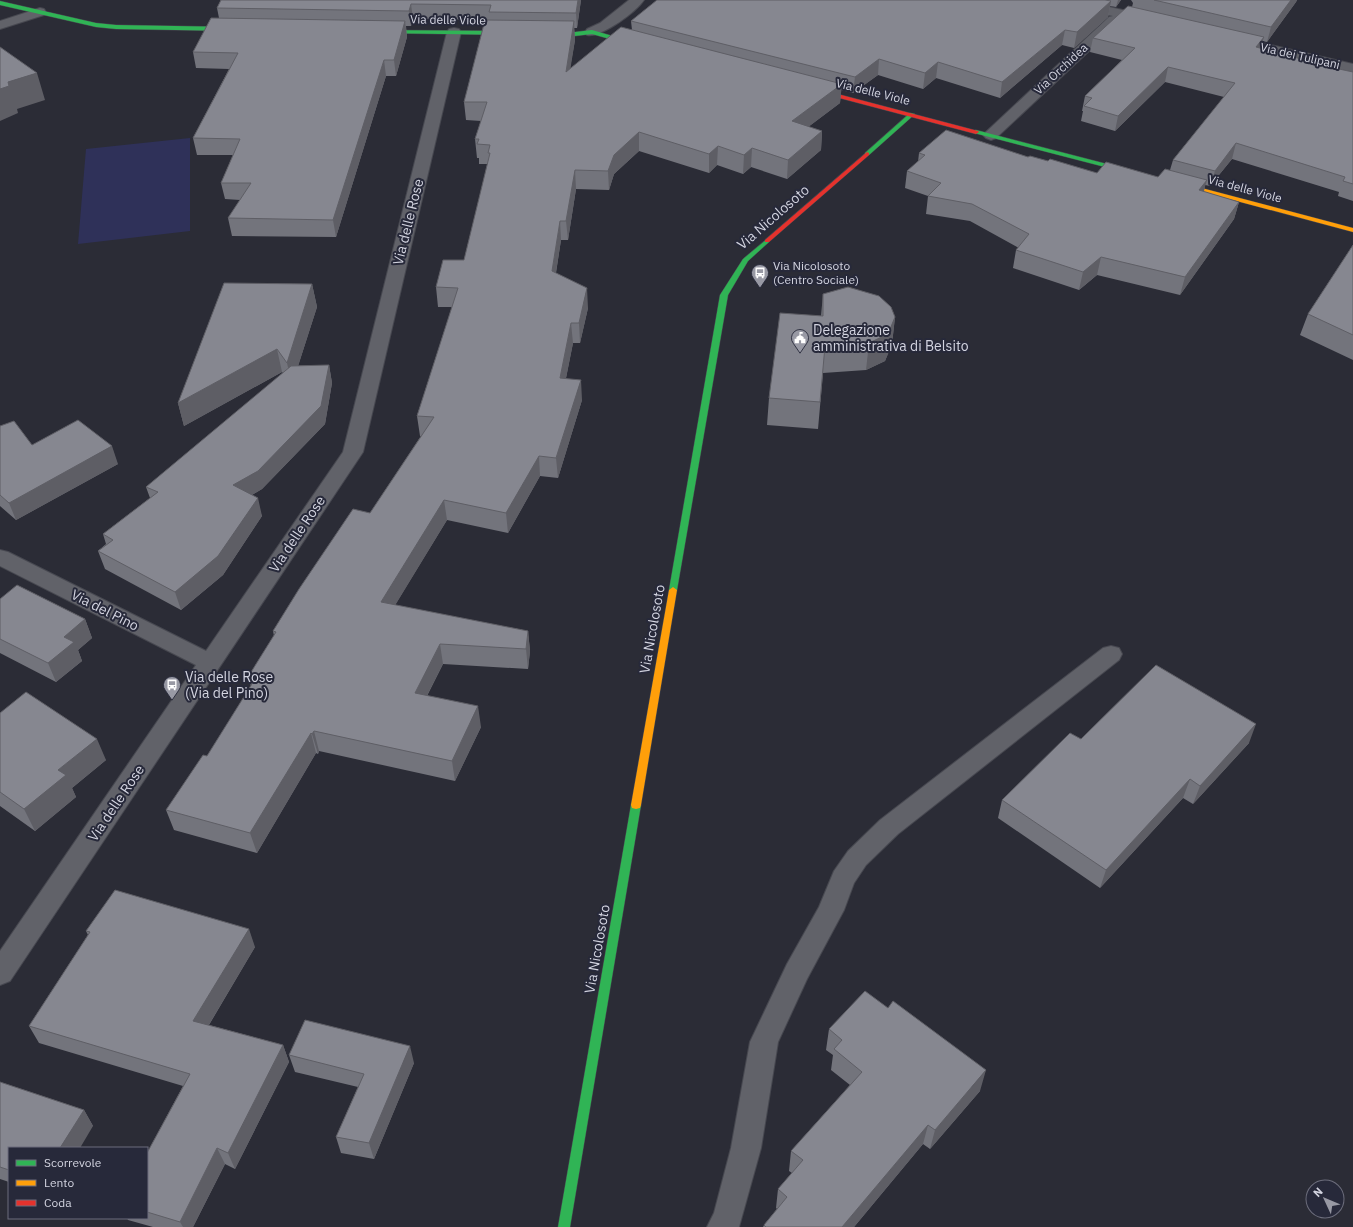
<svg xmlns="http://www.w3.org/2000/svg" width="1353" height="1227" viewBox="0 0 1353 1227" font-family="'IBM Plex Sans',sans-serif">
  <rect width="100%" height="100%" fill="#2b2c36"/>
  <path fill="#2f3159" d="M190 138V231L78 244 86 149Z"/>
  <g fill="none" stroke-linecap="round" stroke-linejoin="round">
    <defs>
      <path id="lane" d="M40 8 44 9 46 12 44 15 0 29V21Z"/>
      <path id="street" d="M629 0H644C636 12 601 38 587 35L585 32 587 29 600 23Z
        M1053 0H1078L1154 17 1156 20 1154 23 1149 24 1119 17 1121 20 1119 23 996 138 991 140 986 138 983 135 986 132 1109 17 1113 16 1055 3Z
        M454 28 459 29 461 32 363 452 10 981 0 985V951L196 665 0 566V550L8 552 206 651 343 452 447 32 449 29Z
        M1232 36 1353 64V72L1227 43 1225 40 1227 37Z
        M1111 646 1119 648 1122 654 1119 660 898 834 866 865 854 883 844 910 807 979 778 1042 761 1148 739 1227H707L714 1213 731 1148 750 1042 787 964 819 907 834 871 848 851 880 820 1103 648Z"/>
      <path id="fast" d="M0 1 96 23 116 25 234 27 237 29 234 31 116 29 96 27 0 5Z
        M374 30 512 31 515 33 512 35 376 33 374 32Z
        M592 30 640 44 641 45 638 47 592 34 575 36H544L541 34 544 32H575Z
        M910 113 915 114 869 155H865V153Z
        M976 130 1134 171 1135 172 1132 174 974 133V131Z
        M767 239 769 240V242L748 261 728 295 677 590 673 593 669 590 720 295 743 259Z
        M636 801 640 802 641 805 570 1227H558L631 805 632 802Z"/>
      <path id="slow" d="M1175 181 1353 228V232L1173 184 1172 183Z
        M673 587 677 590 641 805 640 808 636 809 632 808 631 805 669 590Z"/>
      <path id="jam" d="M811 87 978 131 979 132 976 134 809 90 808 89Z
        M867 152 869 153V155L769 242H765V240Z"/>
    </defs>
    <use href="#lane" stroke="#474850" stroke-width="2"/>
    <use href="#street" stroke="#474850" stroke-width="2"/>
    <use href="#fast" stroke="#474850" stroke-width="1"/>
    <use href="#slow" stroke="#474850" stroke-width="1"/>
    <use href="#jam" stroke="#474850" stroke-width="1"/>
    <use href="#lane" fill="#616269" fill-rule="evenodd"/>
    <use href="#street" fill="#616269" fill-rule="evenodd"/>
    <use href="#fast" fill="#30b455" fill-rule="evenodd"/>
    <use href="#slow" fill="#ff9f0a" fill-rule="evenodd"/>
    <use href="#jam" fill="#e5322d" fill-rule="evenodd"/>
  </g>
  <path fill="#73747c" d="M221 0H581L577 28H574L575 40 570 68 632 30 631 21 657 0H1121L1116 7 1110 6 1108 17 1074 48 1062 45 1000 98 936 78 923 89 878 75 853 93 841 90 840 103 808 127 822 131 821 150 787 179 751 167 743 174 717 165 709 173 639 151 614 174 609 190 576 189 568 240H561L556 273 588 308 580 343H573L566 378 582 400 558 478 540 476 508 533 447 520 395 605 528 631 530 651 528 669 443 664 427 696 481 727 455 781 319 751 318 754 316 753 257 853 174 830 166 810 207 756 251 686 248 677 274 636 273 631 370 513 421 436H420L417 416 452 307H438L436 287 464 260 488 164H479V158H477L475 139 481 121 466 120 464 102 490 20 413 19 411 26H406L407 37 396 76H386L336 237 232 236 228 218 240 200 225 199 221 183 233 155H197L193 138 229 69 196 68 193 52 219 18 217 8Z
    M1131 0H1297L1296 2 1267 42 1262 41 1260 48 1339 69 1353 72V201L1338 196 1339 192 1232 159 1210 186 1205 185 1204 192 1239 202 1234 219 1180 295 1097 275 1079 290 1013 268 1016 250 1019 248 970 221 926 214 928 196 905 188 907 171 918 162 919 153 1028 157 1097 173 1158 177 1170 170 1173 160 1224 97 1165 82 1115 131 1081 121 1083 111H1082L1085 96 1122 60 1090 52 1093 38 1132 7 1133 3Z
    M1353 245V360L1300 335 1308 314Z
    M312 284 317 307 298 366 329 365 332 383 325 424 262 489 252 495 262 516 223 575 181 610 105 569 98 551 106 544 103 534 150 498 146 487 283 373 282 372 184 426 178 403Z
    M823 294 895 317 892 344 885 361 866 370 823 373 818 429 767 425 769 398 821 316Z
    M0 426 32 445 118 464 16 520 0 506Z
    M0 599 85 619 92 638 78 650 82 661 56 682 0 653Z
    M0 713 106 760 72 788 76 797 35 831 0 806Z
    M1081 739 1249 743 1193 804 1183 798 1100 888 998 818 1002 800Z
    M86 931 255 947 209 1025 283 1045 289 1062 235 1169 225 1164 193 1227H153L128 1220 127 1218H147V1153L183 1086 39 1043 29 1026 88 935Z
    M829 1029 980 1091 930 1149 923 1144 854 1227H763L764 1225 777 1209 776 1208 778 1189 792 1173 789 1171 791 1151 850 1085 831 1070 833 1055 826 1050Z
    M289 1055 414 1063 374 1159 341 1153 336 1137 358 1087 295 1072Z
    M0 1082 84 1110 93 1126 9 1148V1182L0 1179Z"/>
  <path fill="#5e5e65" d="M578 0H581L577 28 576 13Z
    M1118 0H1121L1116 7Z
    M1291 0H1297L1296 2 1267 42 1271 27Z
    M1111 1 1108 17 1074 48 1077 32Z
    M411 4 413 19 411 26 409 11Z
    M405 21 407 37 396 76 394 60Z
    M574 21 575 40 567 90 566 72Z
    M1065 30 1062 45 1000 98 1002 82Z
    M1264 37 1259 52 1256 47Z
    M879 59 878 75 853 93 855 77Z
    M384 60 386 76 336 237 333 220Z
    M938 62 936 78 923 89 925 73Z
    M1168 67 1165 82 1115 131 1118 116Z
    M37 73 45 100 17 109 18 113 0 121V89L8 82Z
    M842 84 840 103 791 140 792 121Z
    M822 131 821 150 787 179 788 160Z
    M639 132V151L614 174 609 190 608 171 614 155Z
    M1236 143 1232 159 1210 186 1215 171Z
    M718 146 717 165 709 173V154Z
    M752 148 751 167 743 174 744 155Z
    M575 170 576 189 568 240 566 221Z
    M1207 180 1202 197 1199 190Z
    M1239 202 1234 219 1180 295 1185 277Z
    M560 221 561 240 553 291 552 271Z
    M1101 257 1097 275 1079 290 1083 272Z
    M312 284 317 307 292 385 287 363Z
    M587 288 588 308 580 343 579 323Z
    M895 317 892 344 885 361 866 370 869 343Z
    M571 323 573 343 562 398 560 378Z
    M277 349 282 372 184 426 178 403Z
    M329 365 332 383 325 424 262 489 238 503 233 485Z
    M581 380 582 400 558 478 556 458Z
    M112 446 118 464 16 520 9 503Z
    M539 456 540 476 508 533 506 513Z
    M258 498 262 516 223 575 181 610 175 592Z
    M444 500 447 520 385 622 381 602Z
    M85 619 92 638 78 650 82 661 56 682 48 663 64 637Z
    M528 631 530 651 528 669 526 649Z
    M440 644 443 664 418 713 415 693Z
    M478 706 481 727 455 781 452 761Z
    M1256 724 1249 743 1193 804 1200 786Z
    M314 731 319 751 318 754 312 734Z
    M311 733 316 753 257 853 250 833Z
    M97 739 106 760 72 788 76 797 35 831 24 809 58 770Z
    M1190 779 1183 798 1100 888 1106 870Z
    M249 929 255 947 201 1038 193 1021Z
    M283 1045 289 1062 235 1169 228 1153Z
    M410 1046 414 1063 374 1159 369 1143Z
    M986 1070 980 1091 930 1149 935 1130Z
    M84 1110 93 1126 80 1148H60Z
    M928 1125 923 1144 854 1227H842Z
    M217 1148 225 1164 193 1227H183L180 1222Z"/>
  <path fill="#868790" stroke="#5e5e65" d="M221 0H578L576 13 489 12 491 5 411 4 409 11 217 8Z
    M657 0H1105L1111 1 1077 32 1065 30 1002 82 938 62 925 73 879 59 855 77 631 21Z
    M1154 0H1291L1271 27Z
    M1128 6 1264 37 1256 47 1339 69 1353 72V184L1343 181 1345 177 1236 143 1215 171 1173 160 1235 83 1168 67 1118 116 1084 106 1092 98 1085 96 1135 48 1093 38Z
    M211 18 405 21 394 60H384L333 220 228 218 251 183H221L240 139 193 138 238 53 193 52Z
    M485 20 574 21 566 72 621 27 842 84 792 121 822 131 788 160 752 148 744 155 718 146 709 154 639 132 614 155 608 171 575 170 566 221H560L552 271 587 288 579 323H571L560 378 581 380 556 458 539 456 506 513 444 500 381 602 528 631 526 649 440 644 415 693 478 706 452 761 314 731 312 734 311 733 250 833 166 810 203 755 207 756 255 679 248 677 276 632 273 631 299 589 353 509 370 513 434 417 417 416 458 288 436 287 443 260H464L490 153H488L490 145 477 144 479 139H475L487 102H464Z
    M0 47 37 73 8 82 9 86 0 89Z
    M946 130 1028 157 1030 156 1048 161 1050 159 1097 173 1106 162 1158 177 1165 169 1207 180 1199 190 1239 202 1185 277 1101 257 1083 272 1016 250 1029 234 972 204 928 196 941 183 907 171 925 155 919 153Z
    M1353 245V335L1308 314Z
    M224 283 312 284 287 363 277 349 178 403Z
    M848 287 879 296 891 307 895 317 888 334 869 343 825 346 820 402 769 398 780 313 823 316V294Z
    M329 365 321 406 258 471 233 485 258 498 218 556 175 592 98 551 113 540 103 534 158 492 146 487 291 366Z
    M78 420 112 446 9 503 0 495V426L14 421 32 445Z
    M17 585 85 619 64 637 74 642 48 663 0 639V599Z
    M1156 665 1256 724 1200 786 1190 779 1106 870 1002 800 1070 733 1081 739Z
    M26 692 97 739 58 770 66 775 24 809 0 792V713Z
    M115 890 249 929 193 1021 283 1045 228 1153 217 1148 180 1222 147 1212V1153L190 1074 29 1026 90 932 86 931Z
    M865 991 888 1008 893 1001 986 1070 935 1130 928 1125 842 1227H766L764 1225 787 1197 778 1189 803 1160 791 1151 862 1072 834 1049 842 1040 829 1029Z
    M305 1020 410 1046 369 1143 336 1137 364 1074 289 1055Z
    M0 1082 84 1110 60 1148H9V1170L0 1167Z"/>
  <defs>
    <symbol id="bus-pin" viewBox="-11 -11 22 30"><path d="M0 17L-7.5 6A9.5 9.5 0 1 1 7.5 6Z" fill="#9899a4" stroke="#27293a"/><path d="M-5-6H5V4H4V6H2V4H-2V6H-4V4H-5ZM-3.5-4V0h7V-4ZM-3.5 1.2v1.5H-2V1.2ZM2 1.2v1.5H3.5V1.2Z" fill="#fff"/></symbol>
    <symbol id="civic-pin" viewBox="-11 -11 22 30"><path d="M0 17L-7.5 6A9.5 9.5 0 1 1 7.5 6Z" fill="#9899a4" stroke="#27293a"/><path d="M-.6-6.5H3V-4.5H.6V-3L4-1V1h2V6H-6V1h2V-1L-.6-3ZM-1.2 2.5V6h2.4V2.5Z" fill="#fff"/></symbol>
  </defs>
  <g fill-rule="evenodd">
    <use href="#bus-pin" x="750" y="263" width="20" height="27"/>
    <use href="#civic-pin" x="790" y="328" width="20" height="27"/>
    <use href="#bus-pin" x="162" y="675" width="20" height="27"/>
  </g>
  <g text-anchor="middle" stroke-width="4" stroke-linejoin="round" paint-order="stroke">
    <g font-size="12" fill="#d3d4e0" stroke="#27293a">
      <text transform="translate(448 20) rotate(1)" y="4">Via delle Viole</text>
      <text transform="translate(1300 56) rotate(13)" y="4">Via dei Tulipani</text>
      <text transform="translate(1061 69) rotate(-43)" y="4">Via Orchidea</text>
      <text transform="translate(873 92) rotate(14)" y="4">Via delle Viole</text>
      <text transform="translate(1245 189) rotate(15)" y="4">Via delle Viole</text>
    </g>
    <g font-size="12" fill="#d3d4e0" stroke="#27293a" text-anchor="start">
      <text x="773" y="270">Via Nicolosoto<tspan x="773" dy="14">(Centro Sociale)</tspan></text>
    </g>
    <g font-size="14" fill="#d3d4e0" stroke="#27293a">
      <text transform="translate(773 217) rotate(-41)" y="5">Via Nicolosoto</text>
      <text transform="translate(408 222) rotate(-76)" y="5">Via delle Rose</text>
      <text transform="translate(297 534) rotate(-56)" y="5">Via delle Rose</text>
      <text transform="translate(105 610) rotate(27)" y="5">Via del Pino</text>
      <text transform="translate(652 629) rotate(-80)" y="5">Via Nicolosoto</text>
      <text transform="translate(116 803) rotate(-56)" y="5">Via delle Rose</text>
      <text transform="translate(597 949) rotate(-80)" y="5">Via Nicolosoto</text>
    </g>
    <g font-size="14" fill="#d3d4e0" stroke="#27293a" text-anchor="start">
      <text x="813" y="335">Delegazione<tspan x="813" dy="16">amministrativa di Belsito</tspan></text>
      <text x="185" y="682">Via delle Rose<tspan x="185" dy="16">(Via del Pino)</tspan></text>
    </g>
  </g>
  <rect x="8" y="1147" width="140" height="72" fill="#27293a" stroke="#6c6d7c"/>
  <rect x="16" y="1160" width="20" height="6" fill="#30b455" stroke="#6c6d7c"/>
  <text x="44" y="1167" font-size="12" fill="#d3d4e0">Scorrevole</text>
  <rect x="16" y="1180" width="20" height="6" fill="#ff9f0a" stroke="#6c6d7c"/>
  <text x="44" y="1187" font-size="12" fill="#d3d4e0">Lento</text>
  <rect x="16" y="1200" width="20" height="6" fill="#e5322d" stroke="#6c6d7c"/>
  <text x="44" y="1207" font-size="12" fill="#d3d4e0">Coda</text>
  <g transform="translate(1325 1199) rotate(314)"><circle r="19" fill="#27293a" stroke="#6c6d7c"/>
  <path d="M0-3L7 15L0 10L-7 15Z" fill="#9899a4"/>
  <text y="-6" font-size="11" font-weight="bold" text-anchor="middle" fill="#d3d4e0">N</text>
  </g>
</svg>
